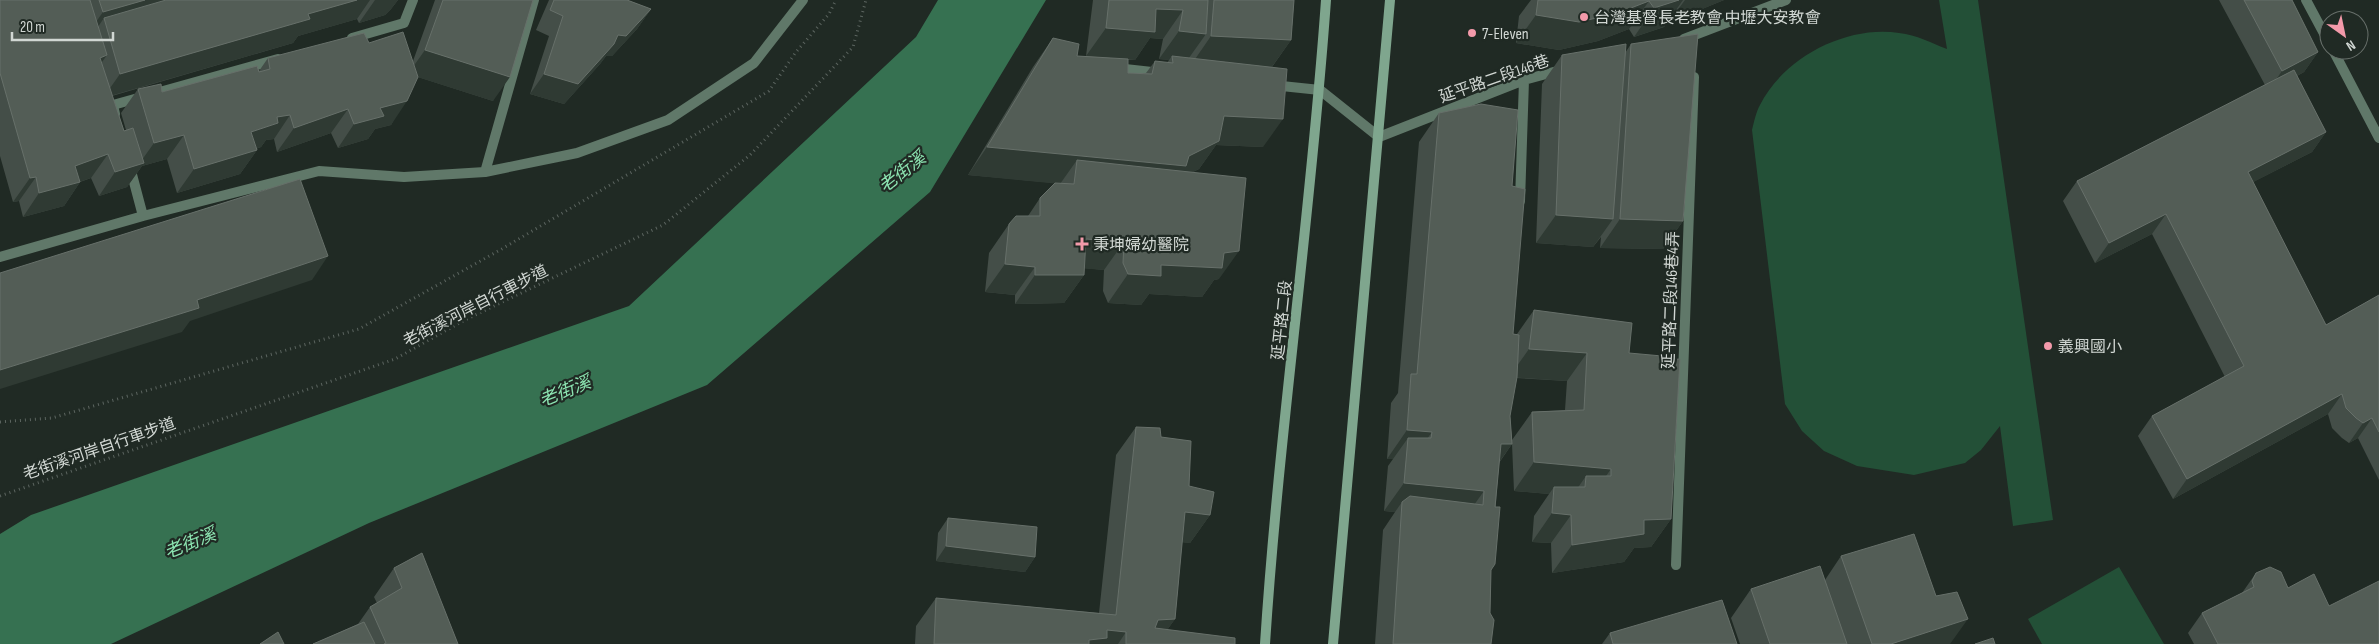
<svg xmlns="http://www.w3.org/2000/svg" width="2379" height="644" viewBox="0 0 2379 644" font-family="'Sofia Sans Condensed','Noto Sans TC',sans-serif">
  <rect width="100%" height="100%" fill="#202a24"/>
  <path fill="#235037" d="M1939 0H1978L2053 520 2013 526 2000 426 1981 450 1965 463 1914 475 1857 466 1824 451 1802 431 1785 404 1752 130C1754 122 1756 112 1760 105 1784 57 1847 25 1899 33 1917 35 1931 43 1947 49Z
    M2119 567 2164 644H2042L2028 619Z"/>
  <path fill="#367151" d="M938 0H1046L930 192 707 385 369 523 111 644H0V534L31 515 629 306 916 37Z"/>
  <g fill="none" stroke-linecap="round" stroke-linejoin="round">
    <path stroke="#5c6560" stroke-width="3" stroke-dasharray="1 4" stroke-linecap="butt" d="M0 422 52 418 359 329 500 250 769 91 796 52 829 14 836 0
      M0 496 395 359 465 320 663 225 750 155 853 47 866 0"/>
    <path stroke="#607869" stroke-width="10" d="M2306 0 2329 43
      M352 38 404 23 413 0
      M1684 39 1786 0
      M2333 50 2379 138
      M1116 68 1161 73
      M1272 85 1320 90 1379 137 1524 80 1561 70
      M115 114 113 105 278 59
      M130 167 143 216
      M485 172 534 0
      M1520 201 1524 80
      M0 257 143 216 319 171 404 177 485 172 577 153 668 120 754 63 803 0
      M1676 565 1694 77"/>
    <path stroke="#7fa68e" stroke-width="10" d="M1265 644C1279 429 1311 215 1326 0
      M1333 644 1390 0"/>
  </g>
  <path fill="#444e48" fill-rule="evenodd" d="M0 0H398L391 9 385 15 359 23 357 19 298 36 293 43 112 96 124 131 126 130 121 113 138 89 162 92 259 71 268 58 369 43 413 61 435 0H533L493 101 418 77 391 125 375 129 368 139 338 148 331 133 277 152 274 139 266 140 261 147 256 149 257 150 240 174 177 193 167 159 142 166 127 187 99 196 91 178 80 182 64 206 23 217 19 201 13 202 0 156Z
    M549 0H627L651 9 637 29 612 56H606L600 64 564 104 530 94 549 36 536 30Z
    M1093 0H1294L1291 40 1272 67 1263 147 1216 145 1199 169 1193 172 1219 279 1214 280 1202 297 1149 294 1141 305 1108 303 1103 291 1104 270 1084 268V275L1064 303 1015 304V295L985 292 989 253 1009 224 1028 216 1040 198 1055 183 968 175 1033 67 1053 38 1077 56H1086ZM1150 38 1163 39 1159 59 1169 60 1167 63 1155 61 1146 73H1128V60H1135Z
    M1531 0H1724L1668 23 1667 22 1664 27 1634 37 1629 29 1598 41 1559 50 1516 43 1519 16Z
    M2219 0H2292L2318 52 2304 72 2297 76 2326 132 2312 152 2253 182 2326 325 2379 295V480L2358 438 2349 443 2342 438 2332 428 2328 414 2173 499 2138 436 2152 416 2225 377 2152 234 2095 263 2063 201 2077 181 2265 85Z
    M1631 44 1683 221 1663 249 1600 248 1601 237 1593 247 1536 243 1542 84 1562 55 1625 53Z
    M1439 113 1512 186 1513 334H1517L1534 310 1629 353 1671 519 1651 547 1634 548 1624 562 1552 573 1551 543 1532 542 1534 516 1549 494 1514 491 1512 444 1499 463 1491 570 1490 613 1491 644H1375L1383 530 1395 512 1384 511 1388 466 1393 459H1387L1391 403 1398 393 1419 142ZM1516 378 1567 381 1565 410 1532 412 1512 440 1510 416Z
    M1136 427 1161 437 1189 486 1210 515 1190 543 1182 542 1175 619 1167 630 1235 644H915L916 626 936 598 1099 613 1116 455Z
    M948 518 1035 557 1025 572 936 561 938 533Z
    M1841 556 1950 644H1740L1731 618 1751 589 1825 580Z
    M394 568 458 644H313L358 624 370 607 377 603 374 597Z
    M2256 573 2329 606 2379 644H2194L2188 633 2202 613 2242 593Z
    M1610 633 1737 644H1602Z"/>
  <path fill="#2f3a33" d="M145 0H214L104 18 93 34 86 36 103 12Z
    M357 0H370L357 19 298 36 293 43 103 98 120 74 308 14Z
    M375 0H398L391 9 385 15 359 23Z
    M1679 0H1683L1664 27 1634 37 1654 8Z
    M1685 0H1724L1668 23Z
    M1649 1 1629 29 1598 41 1559 50 1516 43 1536 15Z
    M651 9 637 29 612 56H606L600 64 564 104 530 94 544 74 618 35Z
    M1156 9 1183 10 1163 39 1150 38 1135 60 1086 56 1106 28Z
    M1179 31 1206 34 1186 62 1172 56 1169 60 1159 59Z
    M1211 36 1291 40 1271 68 1191 65Z
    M425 50 510 77 493 101 408 74Z
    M2318 52 2304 72 2268 91 2282 71Z
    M107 55 90 79 100 58Z
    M407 101 391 125 375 129 368 139 338 148 354 124 380 108Z
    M348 109 331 133 277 152 294 128Z
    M290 115 274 139 266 140 261 147 234 156 251 132 277 117Z
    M1224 116 1283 119 1263 147 1216 145 1199 169 1175 181 1074 184 1077 160 1060 184 968 175 987 147 1189 156Z
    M2326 132 2312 152 2234 192 2248 172Z
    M184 135 167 159 142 166 127 187 99 196 115 172 139 164 154 143Z
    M257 150 240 174 177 193 194 169Z
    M108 154 91 178 76 183 80 182 64 206 23 217 39 193 75 166Z
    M36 177 19 201 13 202 30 178Z
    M2166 214 2152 234 2095 263 2109 243Z
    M1556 215 1613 219 1593 247 1536 243Z
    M1620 219 1683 221 1663 249 1600 248Z
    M1086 239 1124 242 1104 270 1066 267Z
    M1239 251 1219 279 1214 280 1202 297 1149 294 1141 305 1108 303 1128 274 1161 265 1224 253Z
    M328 256 312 280 190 321 182 332 0 389V370L197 300Z
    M1005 264 1035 267 1015 295 985 292Z
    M1035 275H1084L1064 303 1015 304Z
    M1529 349 1587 353 1567 381 1509 377Z
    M2342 394 2328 414 2173 499 2187 479Z
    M2372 418 2358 438 2349 443 2363 423Z
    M1407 430 1432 432 1412 460 1408 438 1393 459H1387Z
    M1501 444H1512L1492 472Z
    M1534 462 1611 469 1591 497 1585 487 1586 476 1572 496 1554 487 1549 494 1514 491Z
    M1404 483 1484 491 1464 519 1402 502 1395 512 1384 511Z
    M1185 512 1210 515 1190 543 1165 541Z
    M1552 513 1571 515 1551 543 1532 542Z
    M1671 519 1651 547 1634 548 1624 562 1552 573 1572 545 1644 520Z
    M946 546 1035 557 1025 572 936 561Z
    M1175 619 1157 644H1141L1158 620Z
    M1968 619 1950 644H1891Z
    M1107 630 1126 632 1118 644H1086L1089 640Z"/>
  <path fill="#535d56" stroke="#67706a" d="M0 0H90L107 55 100 58 124 131 133 128 144 163 115 172 108 154 75 166 80 182 39 193 36 177 30 178 0 73Z
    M99 0H145L103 12Z
    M166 0H357L308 14 310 19 120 74 104 18Z
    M443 0H533L510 77 425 50Z
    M554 0H627L651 9 626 36 618 35 614 44 578 84 544 74 563 16 550 10Z
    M1109 0H1208L1206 34 1179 31 1183 10 1156 9 1155 32 1106 28Z
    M1214 0H1294L1291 40 1211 36Z
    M1538 0H1679L1654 8 1649 1 1618 13 1579 22 1536 15Z
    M2244 0H2292L2318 52 2282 71Z
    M403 32 418 77 407 101 380 108 384 116 354 124 348 109 294 128 290 115 277 117 278 123 251 132 257 150 194 169 184 135 154 143 138 89 161 84 162 92 257 66 259 72 270 69 268 58 364 33 369 43Z
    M1698 34 1683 221 1620 219 1631 44Z
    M1053 38 1079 44 1077 56 1128 59V73L1152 74 1155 61 1173 63 1172 56 1287 69 1283 119 1224 116 1219 141 1189 156 1186 166 987 147Z
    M1626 44 1613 219 1556 215 1562 55Z
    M2294 70 2326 132 2248 172 2326 325 2379 295V432L2372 418 2363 423 2356 418 2346 408 2342 394 2187 479 2152 416 2244 366 2166 214 2109 243 2077 181Z
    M1481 104 1518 110 1512 186 1525 189 1513 334 1519 335 1517 377 1510 416 1512 444H1501L1495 507H1500L1495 564 1491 570 1490 613 1494 620 1491 644H1393L1402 502 1410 496 1483 505 1484 491 1404 483 1408 438H1431L1432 432 1407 430 1411 374H1417L1439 113Z
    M1077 160 1246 178 1239 251 1224 253 1222 268 1161 265V276L1128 274 1123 263 1124 242 1086 239 1084 275H1035V267L1005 264 1009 224 1016 216H1040V198L1055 183 1074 184Z
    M300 179 328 256 197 300 199 308 0 370V273Z
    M1534 310 1632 323 1629 353 1662 356 1665 360 1680 359 1671 519 1644 520V534L1572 545 1571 515 1552 513 1554 487H1585L1586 476H1611V469L1534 462 1532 412 1584 410 1587 353 1529 349Z
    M1136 427 1160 428 1161 437 1191 441 1189 486 1214 492 1210 515 1185 512 1175 619 1158 620 1155 628 1235 638V644H1126V632L1107 630V638L1089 640V644H934L936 598 1116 615Z
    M948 518 1037 527 1035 557 946 546Z
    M1914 534 1936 596 1957 592 1968 619 1891 644H1872L1841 556Z
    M422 553 458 644H384L386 643 370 607 402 588 394 568Z
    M1820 566 1847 644H1770L1751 589Z
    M2270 567 2281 572 2288 588 2314 574 2329 606 2379 581V644H2218L2202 613 2254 587 2252 581 2256 573Z
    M1722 600 1737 644H1613L1610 633Z
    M364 622 375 644H313Z
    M278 632 284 644H260Z
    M1993 638 1995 644H1975Z"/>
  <g fill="#f39aaa" stroke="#202a24" stroke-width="2">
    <circle cx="1584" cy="17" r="5"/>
    <circle cx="1472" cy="33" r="5"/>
    <path d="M1079.5 236.5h5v5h5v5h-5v5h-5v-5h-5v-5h5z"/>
    <circle cx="2048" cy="346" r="5"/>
  </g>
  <g text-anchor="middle" stroke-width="4.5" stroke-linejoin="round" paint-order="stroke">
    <g font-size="16" fill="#d1d7d3" stroke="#202a24" text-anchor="start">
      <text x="1594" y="23">台灣基督長老教會 中壢大安教會</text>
      <text x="1482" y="39">7-Eleven</text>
      <text x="1093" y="250">秉坤婦幼醫院</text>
      <text x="2058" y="352">義興國小</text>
    </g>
    <g font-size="16" fill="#d1d7d3" stroke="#202a24">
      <text transform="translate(1494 78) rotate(-19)" y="6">延平路二段146巷</text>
      <text transform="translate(1670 300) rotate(-88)" y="6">延平路二段146巷4弄</text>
      <text transform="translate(475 305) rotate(-27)" y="6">老街溪河岸自行車步道</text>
      <text transform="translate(1281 320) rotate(-84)" y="6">延平路二段</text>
      <text transform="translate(99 448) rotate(-19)" y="6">老街溪河岸自行車步道</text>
    </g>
    <g font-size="18" font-style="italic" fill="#8ce4b1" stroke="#202a24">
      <text transform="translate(902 172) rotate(-38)" y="6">老街溪</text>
      <text transform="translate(565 391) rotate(-22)" y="6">老街溪</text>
      <text transform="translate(190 543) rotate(-22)" y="6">老街溪</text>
    </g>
  </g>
  <g transform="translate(2344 35) rotate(147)"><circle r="24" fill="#202a24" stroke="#676f6a"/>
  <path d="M0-4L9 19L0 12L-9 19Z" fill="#f39aaa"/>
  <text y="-8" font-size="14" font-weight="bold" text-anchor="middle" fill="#d1d7d3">N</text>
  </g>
  <path d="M12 32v8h101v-8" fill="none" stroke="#d1d7d3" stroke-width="2.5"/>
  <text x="20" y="32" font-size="15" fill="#d1d7d3" stroke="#202a24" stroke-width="4" paint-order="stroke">20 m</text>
</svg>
